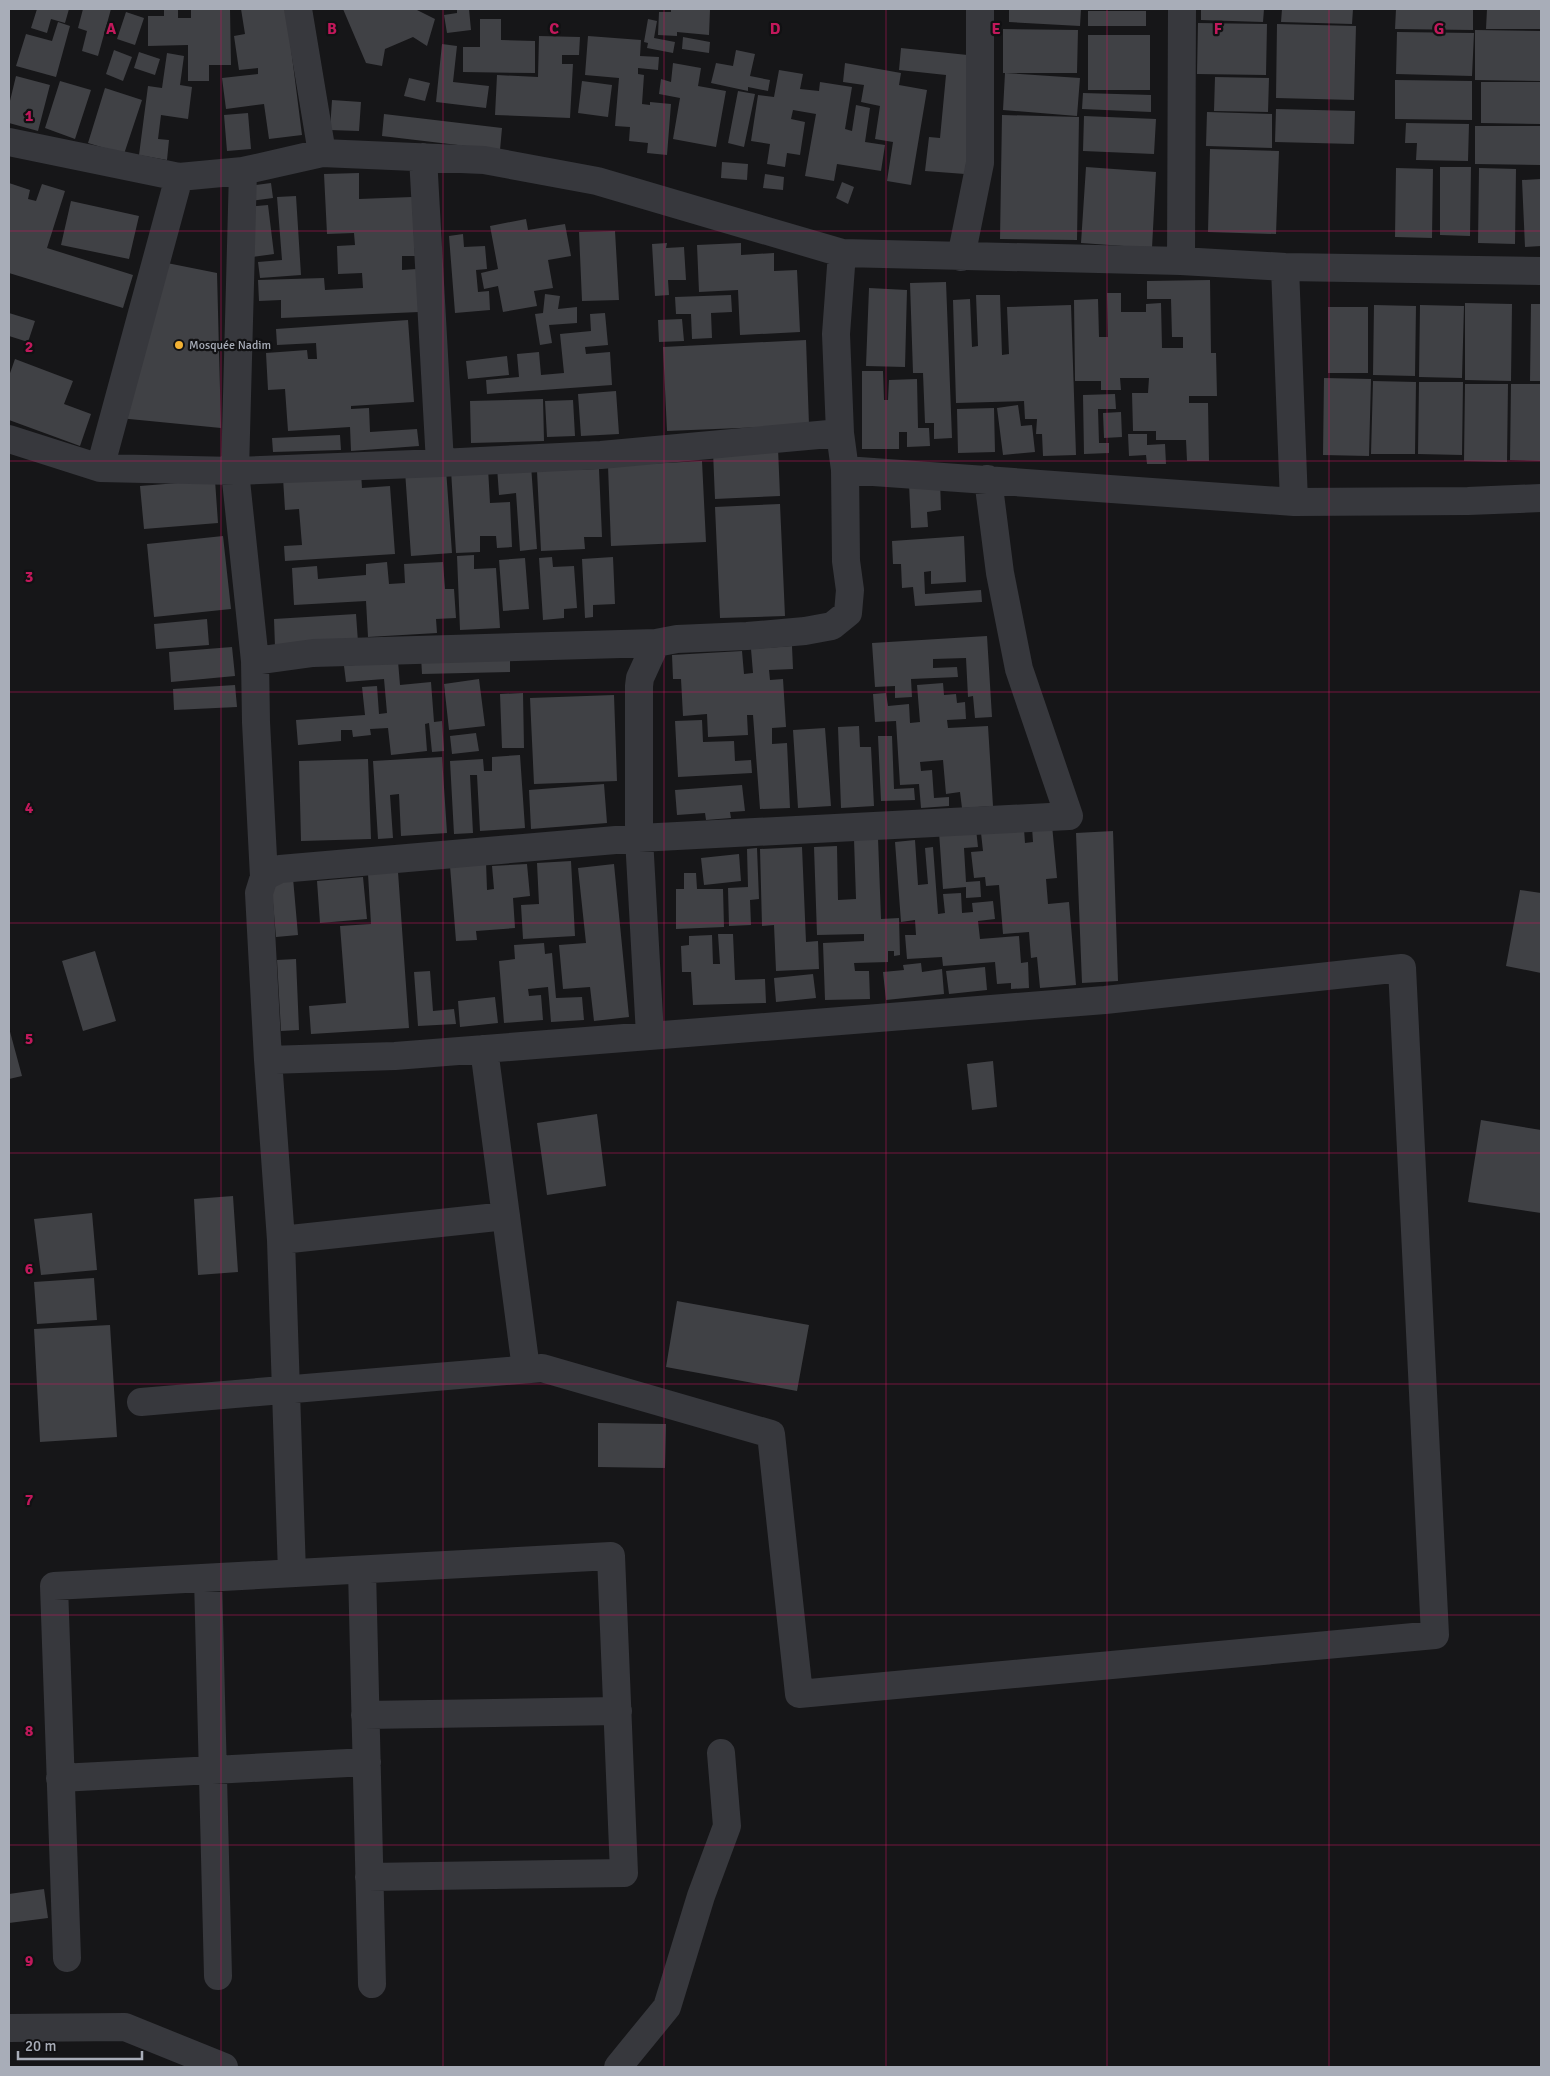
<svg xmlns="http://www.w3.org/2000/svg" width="1550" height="2076" viewBox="0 0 1550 2076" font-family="Signika,sans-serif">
  <rect width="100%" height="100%" fill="#161618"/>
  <path fill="#404145" d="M37 9H69L65 23 51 19 47 33 31 28Z
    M83 9H111L98 56 82 51 87 31 78 28Z
    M164 9H178V18H191V9H230L231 65H209V81H188V45L148 46V16H164Z
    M241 9H286L302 135 269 139 264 104 226 109 222 78 258 74V68L239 70 234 36 245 34Z
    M343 9H415L435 19 427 46 413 37 385 49 382 66 366 63Z
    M457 9H469L471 30 447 33 444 15 457 13Z
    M671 9 710 10 709 35 677 32V36L658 35 659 12H671Z
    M1009 9H1081L1080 26 1009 22Z
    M1201 9H1264L1263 22 1201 20Z
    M1282 9H1353L1352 24 1281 22Z
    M1396 9H1473V30L1395 29Z
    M1487 9H1541V29H1486Z
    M1088 11H1146V26H1088Z
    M126 12 144 18 135 45 117 39Z
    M480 19H501V40L535 41V73L463 72V47H480Z
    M648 19 657 21 654 38 675 42 673 53 647 48 648 43 644 42Z
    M58 22 70 26 56 77 16 66 26 34 52 41Z
    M1198 23 1267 24 1266 75 1197 74Z
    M1277 24 1356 26 1354 100 1276 98Z
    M1003 29 1078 30 1077 73H1003Z
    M1475 30 1541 31V81L1475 80Z
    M1397 32 1474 33 1472 76 1396 74Z
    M1088 35H1150V90H1088Z
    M539 36 580 37 579 55H562V64H573L570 118 495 115 497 75 538 77Z
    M588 36 641 40 640 56 659 57 658 70 638 68V74L644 75 642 104 650 105V102L671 104 667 155 647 153 648 143 629 141 630 127 615 126 619 78 585 75Z
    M683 37 710 42 709 53 682 49Z
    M442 44 457 46 453 82 489 86 486 108 436 102Z
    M901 48 977 56 965 174 925 171 929 137 940 138 946 75 899 70Z
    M114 50 132 57 123 81 106 74Z
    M736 50 755 54 750 76 770 80 768 91 748 87V91L711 83 716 63 733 66Z
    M139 52 160 59 155 75 134 68Z
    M167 53 184 56 180 85 192 87 188 119 161 115 158 139 169 140 167 160 139 155 148 86 162 88Z
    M673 63 701 68 698 86 726 91 716 147 673 139 680 98 659 94 661 79 671 82Z
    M845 63 901 73 899 85 927 90 911 185 887 181 893 142 875 139 880 106 861 102 864 85 843 82Z
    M779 70 803 74 800 89 819 91 820 82 852 87 845 129 852 131 856 105 870 108 865 142 885 145 881 171 837 164 834 181 805 176 816 114 793 110 791 119 805 122 800 155 787 153 785 167 767 164 770 144 751 141 758 95 774 97Z
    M1005 73 1080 78 1077 116 1003 110Z
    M16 76 50 85 38 131 9 123V105Z
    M1215 77 1269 78 1268 112 1214 111Z
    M409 78 430 83 425 101 404 96Z
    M1395 80 1472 81V120L1395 119Z
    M60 81 91 90 75 139 45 128Z
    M582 81 612 85 608 117 578 113Z
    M1481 82H1541V124L1481 123Z
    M105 88 142 100 124 154 88 143Z
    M738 91 755 94 744 147 728 143Z
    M1083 93 1151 95V112L1082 109Z
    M332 100 361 102 359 131 330 130Z
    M1276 109 1355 111 1354 144 1275 142Z
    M1207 112 1272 114V148L1206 146Z
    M248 113 251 149 227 151 224 115Z
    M384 114 502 128 500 150 382 136Z
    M1002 115 1079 117 1077 240 1000 239Z
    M1084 116 1156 119 1154 154 1083 151Z
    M1406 123 1469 124 1468 161 1416 160 1417 143H1405Z
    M1475 126H1541V165L1475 164Z
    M1210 149 1279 151 1276 234 1208 232Z
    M722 162 748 164 747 180 721 178Z
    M1086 167 1156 172 1152 248 1081 243Z
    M1440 167H1471L1470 236 1440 235Z
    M1396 168 1433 169 1432 238 1395 237Z
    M1479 168 1516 169 1515 244 1478 243Z
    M359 173V199L412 197 415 256H402V270L417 269 419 312 281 318V300L259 301 258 280 324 278 325 290 363 288 362 273 338 274 337 246 355 245 354 233 327 234 324 174Z
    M765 174 784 177 783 190 763 188Z
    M1541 179V246L1525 247 1522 180Z
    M842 182 854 187 848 204 836 198Z
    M9 183 30 190 28 199 36 201 42 184 65 191 47 248 133 275 123 308 9 273Z
    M271 183 273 198 250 201 247 186Z
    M296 196 301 275 260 278 258 262 282 260 277 197Z
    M71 201 139 216 129 259 61 245Z
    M268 205 274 254 253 257 247 207Z
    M526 219 528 230 565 224 571 256 548 260 553 288 534 291 537 306 503 312 498 286 484 289 481 273 498 269 490 226Z
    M615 231 619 300 582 301 579 232Z
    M463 234 464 247 485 246 487 269 476 270 478 292 489 291 490 310 455 313 449 236Z
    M667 243 666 248 684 247 686 280H668L669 295 655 296 652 244Z
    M741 243V255L774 253V271L797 270 800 332 740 335 738 290 699 292 697 245Z
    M162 262 217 273 221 428 119 418Z
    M1210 280 1211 353H1216L1217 396H1189V403H1208L1209 461H1187L1186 440H1156V431H1133L1132 393H1148L1149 378H1120L1121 390H1101V381H1075L1074 300 1098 299 1099 337H1108L1107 293H1121V312H1146V304L1161 303 1162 348H1183V337H1172L1171 299H1147V281Z
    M946 282 952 438 934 439V423H925L923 373H913L910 283Z
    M869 288 907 290 905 367 866 366Z
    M545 294 560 296 558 309 577 307V323L549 325 552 343 540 345 535 314 543 313Z
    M731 295 732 312 711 313 712 338 692 339 691 314H676L675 297Z
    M976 295H1000L1002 355 1009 354 1007 307 1071 305 1076 455 1043 456 1042 434H1036L1037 419H1025L1024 401 956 403 953 300 970 299 972 347 978 346Z
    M1465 303 1512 304 1511 381 1465 380Z
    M1531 304H1541V381H1530Z
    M1374 305 1416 306 1415 376 1373 375Z
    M1420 305 1464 306 1462 378 1419 377Z
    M1328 307H1368V373H1328Z
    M9 313 35 321 28 342 9 336Z
    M605 313 608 345 585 347 586 354 610 352 612 385 487 394 486 380 519 377 517 354 539 352 541 375 564 373 560 334 591 331 590 314Z
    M682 319 684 341 659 342 658 320Z
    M408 320 414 402 351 406V409L369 408 370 432 417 429 419 446 351 451 350 427 288 431 285 389 268 390 266 353 307 350 308 359H317L316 343 277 345 276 329Z
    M806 340 809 425 667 431 663 347Z
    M507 356 509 375 468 379 466 361Z
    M15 359 73 381 64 404 91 414 80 446 9 420V376Z
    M862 371H883L884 400H888L889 380 917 379 918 428H929L930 446 907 447V432H899V449H862Z
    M1324 378 1371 379 1369 456 1323 455Z
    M1373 381 1416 382 1415 454H1371Z
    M1419 382H1463L1462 455 1418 454Z
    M1465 384H1508L1507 462 1464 461Z
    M1511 384H1541V461L1510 460Z
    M616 391 619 434 581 436 578 394Z
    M1115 394 1116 409H1098L1099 443H1109V453L1084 454 1083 395Z
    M543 399 544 441 471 443 470 401Z
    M573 400 575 436 547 437 545 401Z
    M1018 405 1021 426 1032 425 1035 452 1003 455 997 408Z
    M994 408 995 452 958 453 957 409Z
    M1121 412 1122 437 1104 438 1103 413Z
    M1128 434H1147V445L1165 444 1166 464H1147L1146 455 1129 456Z
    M340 435 341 450 273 452 272 438Z
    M778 448 780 496 715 499 713 452Z
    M702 461 706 542 611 546 608 466Z
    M531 465 537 549 520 551 516 493 499 495 497 467Z
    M488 468 490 503 510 502 512 547 497 548 496 536H480V552L456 553 451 470Z
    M446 469 452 553 411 556 405 471Z
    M599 469 602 537H584L585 549 541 551 537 471Z
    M361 473 362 488 390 486 395 554 285 561 284 546 302 545 299 509 285 510 283 478Z
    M215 480 218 523 144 529 140 486Z
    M940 481 941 510 927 512 928 527 911 528 909 483Z
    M780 504 785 616 720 618 715 507Z
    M223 536 231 609 154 617 147 544Z
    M964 536 966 582 931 584V571L924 572 925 594 981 590 982 602 915 606 913 587 902 588 901 564H893L892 541Z
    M474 555V569L496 568 500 628 460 630 457 556Z
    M552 557 553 567 574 566 577 608 564 609V618L543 620 539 558Z
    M613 557 615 604 593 605V617L585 618 582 559Z
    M525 558 529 609 503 611 499 560Z
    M387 562 389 584 405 583 404 564 443 562 445 589H454L456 618 436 619 437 633 368 637 366 601 294 605 292 568 317 566 318 579 366 575V564Z
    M356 614 358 642 275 647 274 619Z
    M207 619 209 645 156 649 154 624Z
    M987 636 992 717 975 718 973 696 968 697 966 658 933 659V668L957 667 958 677 911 679 912 697 895 698V686L875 687 872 643Z
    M792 646 793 669 769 670 770 680 783 679 786 727 772 728V744L787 743 790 808 760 809 753 715H747L748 735 708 737 707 714 683 716 681 679H673L672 655 742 651 744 674 753 673 751 649Z
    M232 647 235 676 171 682 169 652Z
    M510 655V672L422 674 421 656Z
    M398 661 400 685 431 682 434 722 442 721 444 751 432 752 429 723 425 724 427 751 391 755 388 728 370 729 371 735 353 737 352 730H341V741L298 745 296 720 365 715 362 687 377 686 379 714 387 713 384 679 346 682 344 666Z
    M479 679 485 726 449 730 444 684Z
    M943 683 944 695 956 694 957 703 965 702 966 719 947 720 948 728 988 726 993 806 962 808 960 792 946 794 943 760 920 762 921 771 932 770 934 798 949 797V806L921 808 919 784 900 785 896 721 875 722 873 694 886 693 888 706 909 704 910 723 920 722 917 685Z
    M235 685 237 707 174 710 173 689Z
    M523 693 524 748H502L500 694Z
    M614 695 617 781 534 784 530 698Z
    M702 720 703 742 734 741 735 761 751 760 752 773 678 777 675 721Z
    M859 726 860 747H871L874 806 841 808 838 727Z
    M825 728 831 806 798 808 793 730Z
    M476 733 479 751 452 754 450 736Z
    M878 736H892L894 789 914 788 915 800 881 801Z
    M520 755 525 828 480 831 477 775H470L473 833 454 834 450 761 483 759 484 771H492V757Z
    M442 757 447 833 401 836 399 794 390 795 393 838 378 839 373 761Z
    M368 759 371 839 301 841 299 761Z
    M604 784 607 823 531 829 529 790Z
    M742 785 745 811 730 812 731 818 706 820 705 813 677 815 675 790Z
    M1052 825 1057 878 1046 879 1048 904 1069 902 1076 985 1040 988 1037 957 1031 958 1029 932 1003 934 999 885 986 886 985 877 974 878 971 852 983 851 981 833 1024 829 1025 843 1033 842 1032 827Z
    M976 829 978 847 964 848 966 882 980 881 981 897 966 898V887L943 889 939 832Z
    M1113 831 1118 981 1082 983 1076 833Z
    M878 838 881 919 899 918 900 955 894 956V951H888V962L854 963 855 971H869L870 999 825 1000 823 943 864 941V934L817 935 814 847 837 846 838 900 856 899 854 839Z
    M915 840 918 885 928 884 925 848 933 847 938 914 945 913 943 894 961 893 962 913 973 912 972 903 993 901 995 919 978 921 980 939 1019 936 1021 963 1028 962 1029 988 1011 989V983L997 984 995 962 943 966 942 957 907 959 905 935H916L915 920 901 922 895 842Z
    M802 847 806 942 818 941 819 969 776 971 774 925 762 926 760 849Z
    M757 848 759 899 750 900 751 925 729 926 728 888 748 887 747 849Z
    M739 854 741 881 704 885 701 858Z
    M571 861 575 936 523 939 521 905 539 904 537 863Z
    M486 862 487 890 494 889 492 866 527 864 530 896 513 898 515 928 476 931 477 940 456 941 450 866Z
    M614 864 629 1017 594 1021 590 987 563 989 559 945 586 943 578 868Z
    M398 872 409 1028 311 1034 309 1006 346 1003 340 926 371 924 368 874Z
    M684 873H696L697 889H723L724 927 676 929V889H684Z
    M363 877 367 919 320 923 317 881Z
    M293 878 298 935 276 937 271 880Z
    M1520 890 1541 893V973L1506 966Z
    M718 934H733L735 980 765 979 766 1003 693 1005 691 972H682L681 946 689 945V936L712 935 713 964H720Z
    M544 943 545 954 552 953 556 998 582 997 584 1020 551 1022 548 987 528 989 529 996 541 995 543 1020 504 1023 499 961 515 959 514 945Z
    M95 951 116 1021 83 1031 62 961Z
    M296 959 299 1030 281 1031 277 960Z
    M921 963 922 972 942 969 944 994 886 1000 883 972 904 970 903 965Z
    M985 967 987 990 949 994 946 971Z
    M430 971 433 1011 454 1009 456 1024 418 1026 414 972Z
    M813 974 816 998 776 1002 774 978Z
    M495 997 498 1023 460 1027 458 1001Z
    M9 1028 22 1076 9 1079Z
    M993 1061 997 1107 972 1110 967 1064Z
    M597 1114 606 1186 547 1195 537 1123Z
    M1481 1120 1541 1130V1213L1468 1202Z
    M233 1196 238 1272 198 1275 194 1199Z
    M92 1213 97 1270 41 1275 34 1219Z
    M94 1278 97 1320 37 1324 34 1282Z
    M677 1301 809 1325 797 1391 666 1367Z
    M110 1325 117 1437 40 1442 34 1329Z
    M598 1423 666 1424 665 1468 598 1467Z
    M44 1889 48 1918 9 1923V1894Z"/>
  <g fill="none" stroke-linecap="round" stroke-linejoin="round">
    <path stroke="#37383d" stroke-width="28" d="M298 9 322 153
      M9 142 179 177 243 171 322 153 484 160 597 181 842 253 1181 261 1285 267 1541 271
      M423 157 440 463
      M243 171 235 471 255 661 313 653 656 643
      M179 177 100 468 235 471 440 463 601 455 840 433
      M842 253 836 334 840 433 845 470 1294 502 1468 501 1541 498
      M961 257 980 163V9
      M1181 261 1182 9
      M1285 267 1294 502
      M9 439 100 468
      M255 661 256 722 264 877 259 893 268 1060 281 1240 292 1573
      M264 877 280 869 639 838 1069 816 1019 669 1000 573 988 479
      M650 1035 639 838V686L640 678 656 643 677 639 747 636 805 631 832 626 848 613 850 590 846 561 845 470
      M484 1049 526 1369
      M281 1240 506 1216
      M141 1402 542 1368 771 1434 799 1694 1435 1635 1402 968 1105 1000 790 1025 395 1056 268 1060
      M362 1570 372 1984
      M208 1578 218 1976
      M365 1715 618 1711
      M60 1778 367 1762
      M67 1958 54 1586 611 1556 624 1873 369 1877
      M9 2028 125 2027 224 2067
      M618 2067 667 2007 701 1896 727 1826 721 1753"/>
  </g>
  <path fill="none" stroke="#c2185b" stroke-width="1" stroke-opacity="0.55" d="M221 9V2067M443 9V2067M664 9V2067M886 9V2067M1107 9V2067M1329 9V2067M9 231H1541M9 461H1541M9 692H1541M9 923H1541M9 1153H1541M9 1384H1541M9 1615H1541M9 1845H1541"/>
  <circle fill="#f2b134" stroke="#111113" stroke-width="2" cx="179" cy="345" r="5"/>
  <g text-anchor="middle" stroke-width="4.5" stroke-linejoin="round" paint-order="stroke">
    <g font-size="12" fill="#a8adb8" stroke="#111113" text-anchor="start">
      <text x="189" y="349">Mosquée Nadim</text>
    </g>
  </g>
  <g font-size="16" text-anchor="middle" font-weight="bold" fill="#c2185b" stroke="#111113" stroke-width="4.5" stroke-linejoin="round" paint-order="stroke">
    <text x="111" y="34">A</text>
    <text x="332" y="34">B</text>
    <text x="554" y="34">C</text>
    <text x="775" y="34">D</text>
    <text x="996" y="34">E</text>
    <text x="1218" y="34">F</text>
    <text x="1439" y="34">G</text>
    <text x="29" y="121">1</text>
    <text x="29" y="352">2</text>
    <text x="29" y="582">3</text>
    <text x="29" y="813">4</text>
    <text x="29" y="1044">5</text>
    <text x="29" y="1274">6</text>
    <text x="29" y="1505">7</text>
    <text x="29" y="1736">8</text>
    <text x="29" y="1966">9</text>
  </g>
  <rect width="1550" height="2076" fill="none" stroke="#a8adb8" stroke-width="20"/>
  <path d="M18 2051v8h124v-8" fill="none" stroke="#a8adb8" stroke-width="2.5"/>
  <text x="25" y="2051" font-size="15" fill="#a8adb8" stroke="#111113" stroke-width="4" paint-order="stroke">20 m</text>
</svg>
